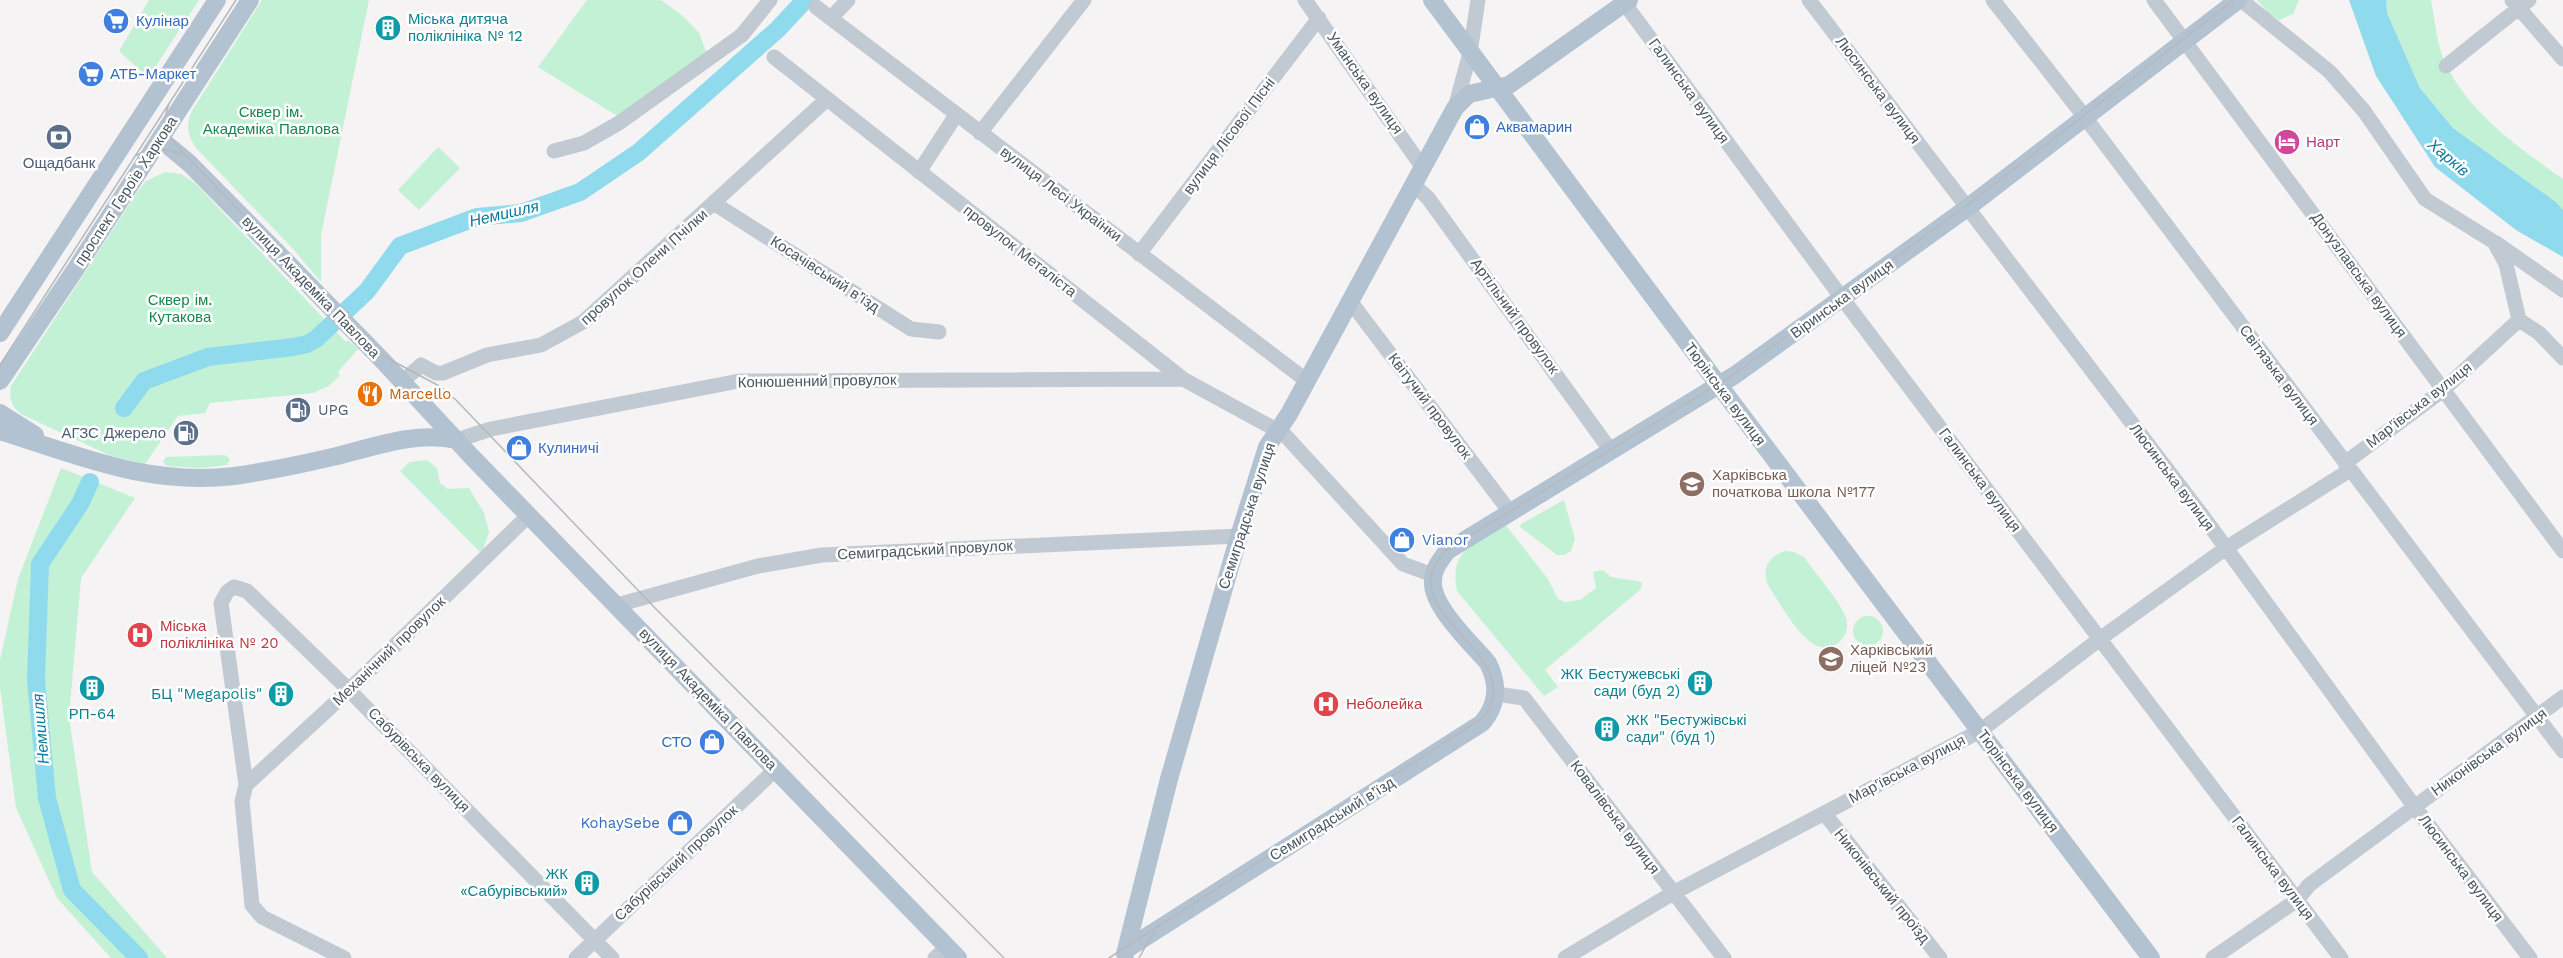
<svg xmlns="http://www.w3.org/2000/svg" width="2563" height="958" viewBox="0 0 2563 958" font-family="'Work Sans',sans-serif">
  <rect width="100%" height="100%" fill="#f5f3f3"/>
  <path fill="#c3f1d5" d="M149 0H199L148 78 119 51Z
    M262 0H369L321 235V282L295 251 197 149C188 137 185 124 192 111Z
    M587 0H661L683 16 699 33 709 59 624 120 538 67Z
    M2257 0H2299L2293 14 2279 20 2269 14Z
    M2386 0H2431C2435 21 2437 48 2447 67 2473 116 2519 148 2563 179V210L2556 202 2453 128 2420 88 2387 13Z
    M438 147 460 168 419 210 398 190Z
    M165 172 181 174 196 184 346 342 348 340 358 349 338 372 340 375 329 386 313 393 210 403 205 413 178 416 145 464 111 456 21 414C11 406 9 398 11 386L138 191 146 181Z
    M225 455 230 459 227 465 200 468 167 466 163 462 166 457Z
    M427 460 437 468 440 483 448 489 469 488 484 513 489 532 483 550 480 552 400 471 410 462Z
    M61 468 135 498 81 578 69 717 92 872 167 958H111L57 898 16 808 0 687V660L18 579Z
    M1564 500 1575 539 1571 551 1564 555H1557L1520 527 1521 524Z
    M1504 523 1548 579 1558 599 1565 602 1580 600 1596 588 1593 572 1603 570 1611 577 1642 582 1641 589 1545 670 1558 687 1544 696 1457 591C1449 549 1474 544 1504 523Z
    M1785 551 1794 552 1804 557C1814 572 1841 602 1846 618 1849 627 1846 637 1838 643 1811 665 1781 604 1768 585 1761 569 1769 556 1785 551Z
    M1853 631a15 15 0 1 1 30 0a15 15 0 1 1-30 0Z"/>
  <path fill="#90daee" d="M2349 0H2386L2387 13 2420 88 2453 128 2556 202 2563 210V257L2516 230 2435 167 2376 76Z"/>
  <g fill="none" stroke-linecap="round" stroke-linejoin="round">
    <path stroke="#90daee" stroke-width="18" d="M124 408 144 381 208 357 293 347 307 344 316 339 367 291 400 246 477 217 521 213 580 192 639 152 778 29 805 0
      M90 482 80 504 40 564 36 680 47 798 72 890 139 958"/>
    <path stroke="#c1cad2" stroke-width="15" d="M1305 0 1423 168
      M1622 0 1842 298 2341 958
      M1809 0 2202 515 2414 806 2530 958
      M1993 0 2084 116 2563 751
      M2154 0 2563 551
      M2241 0 2330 72 2364 111 2425 199 2494 242 2506 264 2519 320 2539 333 2563 358
      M2512 0 2563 59
      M816 7 1307 381
      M831 18 848 0
      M774 57 1183 379 1284 434 1403 564 1433 575
      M2446 66 2529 0
      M1455 108 1470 53 1478 0
      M980 133 1084 0
      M554 151 584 143 619 123 742 35 770 0
      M919 172 956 115
      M1414 185 1428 198 1611 451
      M715 204 911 329 939 332
      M2496 243 2563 290
      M1139 254 1319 18
      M1350 301 1510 512
      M402 382 421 365 436 373H443L487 355 541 345 583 322 826 100
      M457 440 491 429 739 381 1183 379
      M2345 463 2443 390 2519 320
      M617 605 758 566 822 555 1239 536
      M1496 694 1524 698 1724 958
      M246 785 349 690 529 515
      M1824 813 1940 958
      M344 958 262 917 252 905 242 801 246 785 221 603 227 592 234 587 247 591 349 690 612 958
      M576 958 776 769
      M935 958 947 947
      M1565 958 1673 893 1980 731 2101 638 2226 548 2350 470
      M2213 958 2297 900 2309 885 2563 697"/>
    <path stroke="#b3c2d1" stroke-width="18" d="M1432 0 1718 384 2151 958
      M160 139 189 163 265 240 383 361 471 456 958 958
      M0 333 217 0
      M0 381 75 270 250 0
      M0 413 35 435
      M0 431C81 456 147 486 234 476 269 471 303 464 337 456 376 446 417 431 457 440
      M1127 949 1482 723C1498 704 1499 685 1488 663 1472 644 1431 606 1433 581 1433 569 1440 561 1447 551L1735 375 1967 208 2238 0
      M1125 954 1169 779 1239 536 1267 447 1289 414 1455 108 1469 94 1509 85 1629 0"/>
    <path stroke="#b5b8bd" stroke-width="1.5" d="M170 102C157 129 174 144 192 162L378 353 441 387 456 400 654 607 1004 958
      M135 156C151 147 167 147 183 155
      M0 365 236 0
      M1109 958 1484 717C1531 651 1386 615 1445 551L1733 375 1962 209 2234 0
      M1139 958 1153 933"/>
  </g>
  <defs>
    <symbol id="supermarket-disc" viewBox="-11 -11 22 22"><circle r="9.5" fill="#3f7fe0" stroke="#fff"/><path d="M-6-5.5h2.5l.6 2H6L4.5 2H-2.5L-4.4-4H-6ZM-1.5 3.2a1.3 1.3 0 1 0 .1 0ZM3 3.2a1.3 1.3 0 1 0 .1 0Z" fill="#fff"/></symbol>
    <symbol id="building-disc" viewBox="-11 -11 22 22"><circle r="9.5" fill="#0f9aa8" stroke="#fff"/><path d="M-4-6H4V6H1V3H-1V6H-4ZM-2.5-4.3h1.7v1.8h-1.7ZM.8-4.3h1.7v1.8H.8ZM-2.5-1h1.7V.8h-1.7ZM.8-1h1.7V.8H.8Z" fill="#fff"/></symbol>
    <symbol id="shop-disc" viewBox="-11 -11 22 22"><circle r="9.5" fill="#3f7fe0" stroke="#fff"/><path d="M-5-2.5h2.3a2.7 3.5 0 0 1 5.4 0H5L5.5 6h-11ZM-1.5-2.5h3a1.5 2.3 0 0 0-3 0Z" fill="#fff"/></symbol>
    <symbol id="bank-disc" viewBox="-11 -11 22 22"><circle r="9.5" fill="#5c6f8a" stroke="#fff"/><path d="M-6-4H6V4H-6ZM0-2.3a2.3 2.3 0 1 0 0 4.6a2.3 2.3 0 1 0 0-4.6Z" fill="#fff"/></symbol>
    <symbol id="hotel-disc" viewBox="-11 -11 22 22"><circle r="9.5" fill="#d1479c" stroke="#fff"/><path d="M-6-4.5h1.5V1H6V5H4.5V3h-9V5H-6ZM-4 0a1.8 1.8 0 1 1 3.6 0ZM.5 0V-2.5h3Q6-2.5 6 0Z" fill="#fff"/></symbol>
    <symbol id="restaurant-disc" viewBox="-11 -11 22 22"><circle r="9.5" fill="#e8710a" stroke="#fff"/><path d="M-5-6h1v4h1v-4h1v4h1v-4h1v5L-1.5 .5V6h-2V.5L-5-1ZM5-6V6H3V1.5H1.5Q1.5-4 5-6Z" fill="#fff"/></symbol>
    <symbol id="fuel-disc" viewBox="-11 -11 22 22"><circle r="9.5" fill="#5c6f8a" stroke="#fff"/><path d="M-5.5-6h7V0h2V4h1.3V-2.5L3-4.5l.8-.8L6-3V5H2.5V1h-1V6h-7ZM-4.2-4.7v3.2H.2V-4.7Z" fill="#fff"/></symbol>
    <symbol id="school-disc" viewBox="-11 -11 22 22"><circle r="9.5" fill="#8d6e63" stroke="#fff"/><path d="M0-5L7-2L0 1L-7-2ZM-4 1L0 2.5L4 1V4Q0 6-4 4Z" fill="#fff"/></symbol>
    <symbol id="hospital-disc" viewBox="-11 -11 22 22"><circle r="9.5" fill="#e0444e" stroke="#fff"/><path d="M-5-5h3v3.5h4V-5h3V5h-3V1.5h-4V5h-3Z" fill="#fff"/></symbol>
  </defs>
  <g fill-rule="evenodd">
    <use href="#supermarket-disc" x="101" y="6" width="30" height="30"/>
    <use href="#building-disc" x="373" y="13" width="30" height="30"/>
    <use href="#supermarket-disc" x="76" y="59" width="30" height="30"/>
    <use href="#shop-disc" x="1462" y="112" width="30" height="30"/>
    <use href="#bank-disc" x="44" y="122" width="30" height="30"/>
    <use href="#hotel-disc" x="2272" y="127" width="30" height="30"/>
    <use href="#restaurant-disc" x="355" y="379" width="30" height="30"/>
    <use href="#fuel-disc" x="283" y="395" width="30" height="30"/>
    <use href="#fuel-disc" x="171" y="418" width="30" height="30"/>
    <use href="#shop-disc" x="504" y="433" width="30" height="30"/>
    <use href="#school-disc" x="1677" y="469" width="30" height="30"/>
    <use href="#shop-disc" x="1387" y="525" width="30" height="30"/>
    <use href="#hospital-disc" x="125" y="620" width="30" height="30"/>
    <use href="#school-disc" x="1816" y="644" width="30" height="30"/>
    <use href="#building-disc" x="1685" y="668" width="30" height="30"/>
    <use href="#building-disc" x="77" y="673" width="30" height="30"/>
    <use href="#building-disc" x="266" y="679" width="30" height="30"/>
    <use href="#hospital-disc" x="1311" y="689" width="30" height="30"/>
    <use href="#building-disc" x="1592" y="714" width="30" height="30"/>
    <use href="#shop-disc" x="697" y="727" width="30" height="30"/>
    <use href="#shop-disc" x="665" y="808" width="30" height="30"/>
    <use href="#building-disc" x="572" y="868" width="30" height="30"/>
  </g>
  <g text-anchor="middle" stroke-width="5" stroke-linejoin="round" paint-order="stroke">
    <g font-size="15" fill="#0d838f" stroke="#fff" text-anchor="end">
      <text x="408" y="24" text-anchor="start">Міська дитяча<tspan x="408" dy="17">поліклініка № 12</tspan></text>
      <text x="1680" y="679">ЖК Бестужевські<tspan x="1680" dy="17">сади (буд 2)</tspan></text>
      <text x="262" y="699">БЦ "Megapolis"</text>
      <text x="92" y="719" text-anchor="middle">РП-64</text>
      <text x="1626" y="725" text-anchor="start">ЖК "Бестужівські<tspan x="1626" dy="17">сади" (буд 1)</tspan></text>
      <text x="568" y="879">ЖК<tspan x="568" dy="17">«Сабурівський»</tspan></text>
    </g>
    <g font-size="15" fill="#366cbe" stroke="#fff" text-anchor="start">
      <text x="136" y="26">Кулінар</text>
      <text x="110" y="79">АТБ-Маркет</text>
      <text x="1496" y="132">Аквамарин</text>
      <text x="538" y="453">Кулиничі</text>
      <text x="1422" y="545">Vianor</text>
      <text x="692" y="747" text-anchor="end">СТО</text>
      <text x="660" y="828" text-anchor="end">KohaySebe</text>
    </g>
    <g font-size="15" fill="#4a5661" stroke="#fff">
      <text transform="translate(1365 83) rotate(55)" y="5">Уманська вулиця</text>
      <text transform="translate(1878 90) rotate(53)" y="5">Люсинська вулиця</text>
      <text transform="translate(1689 91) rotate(54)" y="5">Галинська вулиця</text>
      <text transform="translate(1229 136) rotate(-53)" y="5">вулиця Лісової Пісні</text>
      <text transform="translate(126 191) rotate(-57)" y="5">проспект Героїв Харкова</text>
      <text transform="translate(1061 194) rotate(37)" y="5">вулиця Лесі Українки</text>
      <text transform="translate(1020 251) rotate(38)" y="5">провулок Металіста</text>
      <text transform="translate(644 267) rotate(-42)" y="5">провулок Олени Пчілки</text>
      <text transform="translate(825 274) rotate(33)" y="5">Косачівський в’їзд</text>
      <text transform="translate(2359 275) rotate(54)" y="5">Донузлавська вулиця</text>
      <text transform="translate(311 287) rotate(46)" y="5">вулиця Академіка Павлова</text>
      <text transform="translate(1842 299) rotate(-36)" y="5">Віринська вулиця</text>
      <text transform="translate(1515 316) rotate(54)" y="5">Артільний провулок</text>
      <text transform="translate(2279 375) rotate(53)" y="5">Світязька вулиця</text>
      <text transform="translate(817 381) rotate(-1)" y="5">Конюшенний провулок</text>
      <text transform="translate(1725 394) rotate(53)" y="5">Тюрінська вулиця</text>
      <text transform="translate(2419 405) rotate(-38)" y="5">Мар'ївська вулиця</text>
      <text transform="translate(1430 406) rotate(53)" y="5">Квітучий провулок</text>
      <text transform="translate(2172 477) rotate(53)" y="5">Люсинська вулиця</text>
      <text transform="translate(1980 480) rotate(53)" y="5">Галинська вулиця</text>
      <text transform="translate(1247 516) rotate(-72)" y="5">Семиградська вулиця</text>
      <text transform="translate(925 550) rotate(-3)" y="5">Семиградський провулок</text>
      <text transform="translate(389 651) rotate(-44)" y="5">Механічний провулок</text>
      <text transform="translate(708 699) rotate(46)" y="5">вулиця Академіка Павлова</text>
      <text transform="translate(2489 752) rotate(-36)" y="5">Никонівська вулиця</text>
      <text transform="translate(419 760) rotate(46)" y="5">Сабурівська вулиця</text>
      <text transform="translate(1907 769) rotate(-28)" y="5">Мар'ївська вулиця</text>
      <text transform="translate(2018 781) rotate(53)" y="5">Тюрінська вулиця</text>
      <text transform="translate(1615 817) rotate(53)" y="5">Ковалівська вулиця</text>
      <text transform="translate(1332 819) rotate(-32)" y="5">Семиградський в’їзд</text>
      <text transform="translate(676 863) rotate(-43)" y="5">Сабурівський провулок</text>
      <text transform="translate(2273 868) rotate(53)" y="5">Галинська вулиця</text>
      <text transform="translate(2461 868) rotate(53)" y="5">Люсинська вулиця</text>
      <text transform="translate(1882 886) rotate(51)" y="5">Никонівський проїзд</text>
    </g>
    <g font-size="15" fill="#17864f" stroke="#fff">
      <text x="271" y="117">Сквер ім.<tspan x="271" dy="17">Академіка Павлова</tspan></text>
      <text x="180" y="305">Сквер ім.<tspan x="180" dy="17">Кутакова</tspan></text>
    </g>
    <g font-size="15" fill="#b23c85" stroke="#fff" text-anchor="start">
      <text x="2306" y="147">Нарт</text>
    </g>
    <g font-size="15" fill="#4e5e75" stroke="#fff">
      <text x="59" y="168">Ощадбанк</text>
      <text x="318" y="415" text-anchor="start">UPG</text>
      <text x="166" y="438" text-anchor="end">АГЗС Джерело</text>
    </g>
    <g font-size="15" fill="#c56008" stroke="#fff" text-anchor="start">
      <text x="389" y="399">Marcello</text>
    </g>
    <g font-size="15" fill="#785e54" stroke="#fff" text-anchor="start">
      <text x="1712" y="480">Харківська<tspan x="1712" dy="17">початкова школа №177</tspan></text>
      <text x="1850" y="655">Харківський<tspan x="1850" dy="17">ліцей №23</tspan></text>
    </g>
    <g font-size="15" fill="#be3a42" stroke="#fff" text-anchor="start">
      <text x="160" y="631">Міська<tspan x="160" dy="17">поліклініка № 20</tspan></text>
      <text x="1346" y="709">Неболейка</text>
    </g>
    <g font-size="16" font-style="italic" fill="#0c7c9b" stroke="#fff">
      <text transform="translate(2449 157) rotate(40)" y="6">Харків</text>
      <text transform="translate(504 213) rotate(-13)" y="6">Немишля</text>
      <text transform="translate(40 729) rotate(-95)" y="6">Немишля</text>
    </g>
  </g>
</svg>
